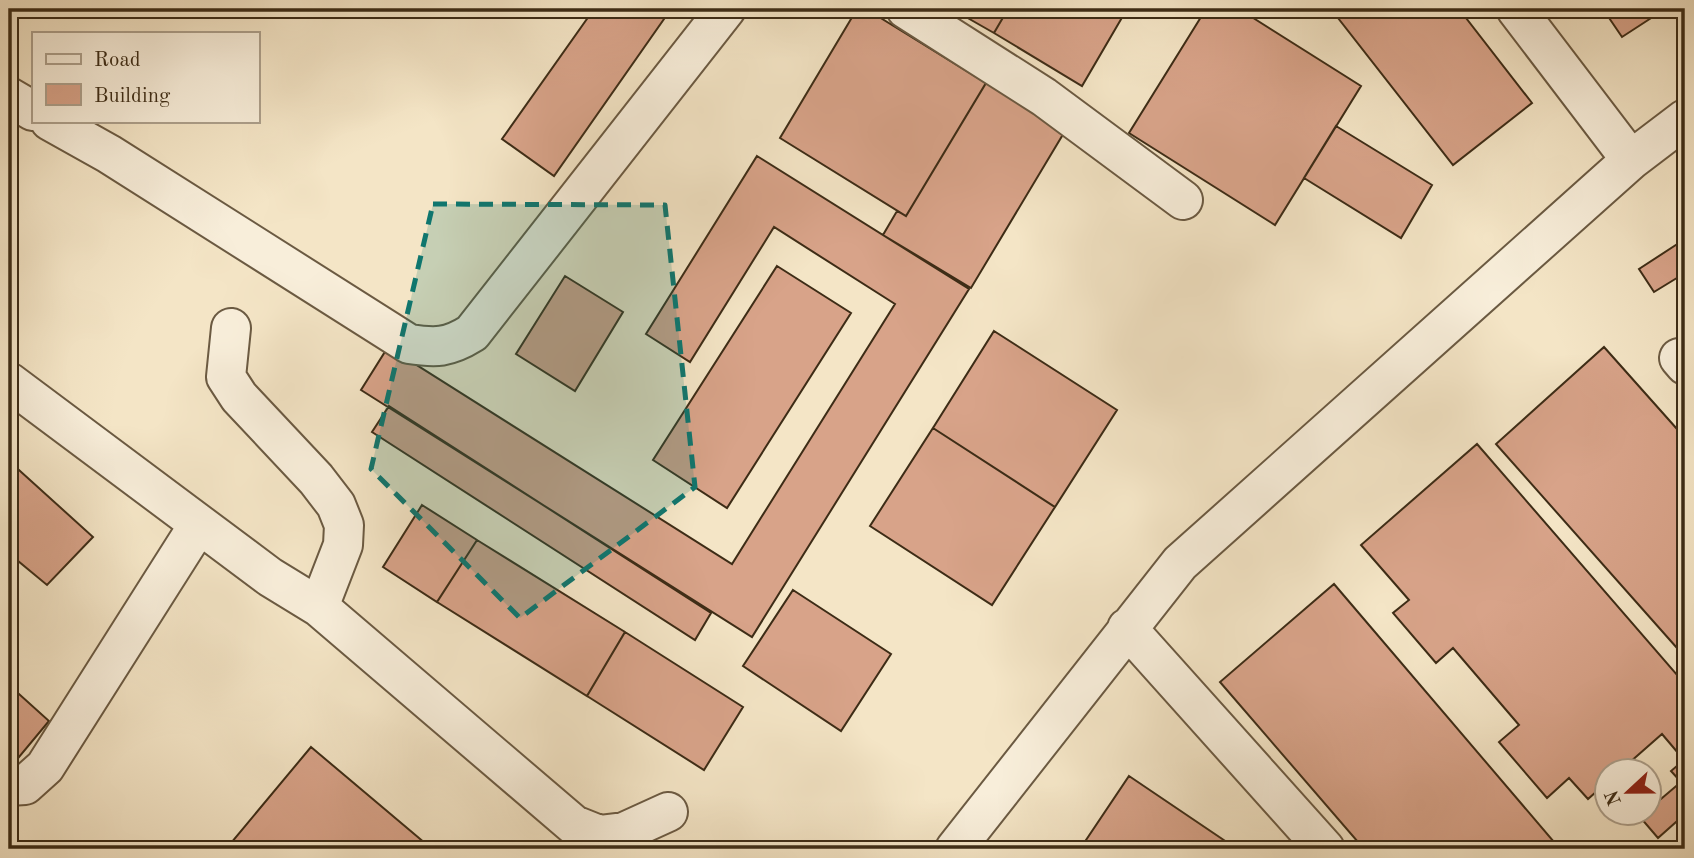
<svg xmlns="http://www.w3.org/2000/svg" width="1694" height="858" viewBox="0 0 1694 858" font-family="'Old Standard TT',serif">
  <rect width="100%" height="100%" fill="#f4e5c6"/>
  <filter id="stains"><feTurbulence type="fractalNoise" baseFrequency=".00286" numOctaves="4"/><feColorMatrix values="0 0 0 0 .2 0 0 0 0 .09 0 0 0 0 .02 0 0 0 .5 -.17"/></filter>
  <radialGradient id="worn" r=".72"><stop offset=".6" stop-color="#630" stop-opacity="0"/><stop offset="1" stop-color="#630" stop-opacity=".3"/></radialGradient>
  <path fill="#d8a389" stroke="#3d2c16" stroke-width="2" d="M594 9H671L554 176 502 139Z
    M857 9H866L986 83 906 216 780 138Z
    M952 9H1008L994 33Z
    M1008 9H1127L1082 86 994 33Z
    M1206 9H1239L1361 86 1275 225 1129 133Z
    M1331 9H1459L1532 103 1453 165Z
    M1603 9H1665L1622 37Z
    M986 83 1065 131 971 288 883 235 897 211 906 216Z
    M1336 126 1432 185 1401 238 1304 178Z
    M757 156 969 289 752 637 361 390 388 347 732 564 895 304 774 227 690 362 646 334Z
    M1685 239V273L1654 292 1639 269Z
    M777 266 851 313 727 508 653 460Z
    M565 276 623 312 575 391 516 354Z
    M994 331 1117 410 1055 507 933 428Z
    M1604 347 1685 438V657L1496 444Z
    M389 406 711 613 695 640 372 432Z
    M933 428 1055 507 992 605 870 526Z
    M1477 444 1685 684V814L1658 838 1640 817 1648 812V810L1681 782 1671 771 1684 760 1662 734 1621 770H1606V783L1588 799 1569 778 1547 798 1499 742 1519 725 1453 648 1436 663 1393 613 1409 600 1361 545Z
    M9 461 93 537 47 585 18 561 9 572Z
    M422 505 477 540 437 602 383 567Z
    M477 540 625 632 587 696 437 602Z
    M1334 584 1560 849H1364L1220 682Z
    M793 590 891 654 841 731 743 666Z
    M625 632 743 707 704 770 587 696Z
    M9 685 49 721 9 769Z
    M311 747 432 849H226Z
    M1129 776 1237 849H1080Z"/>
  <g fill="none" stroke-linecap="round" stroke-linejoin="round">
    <defs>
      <path id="minor" d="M906 9 1044 97 1183 200
        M1516 9 1631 160
        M9 97 33 111
        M50 121 109 154 409 344C436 348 448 348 472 333L726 9
        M231 328 226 377 239 397 316 479 336 505 344 525 343 545 319 607
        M1679 358 1685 365
        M9 382 270 577 319 607 574 825 599 835 624 832 668 812
        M1127 628 1325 849
        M9 786 25 785 45 767 199 524
        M955 849 1180 563 1631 160 1685 119"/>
    </defs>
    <use href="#minor" stroke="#6b5a42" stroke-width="42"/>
    <use href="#minor" stroke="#f8eeda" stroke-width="38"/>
  </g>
  <path fill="#0f766e" fill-opacity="0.2" stroke="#0f766e" stroke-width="5" stroke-dasharray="14 9" stroke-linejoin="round" d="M433 204 665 205 695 487 520 618 371 469Z"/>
  <rect width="1694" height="858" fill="none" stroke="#f4e5c6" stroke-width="35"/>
  <rect x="10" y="10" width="1673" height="837" fill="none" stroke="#3d2c16" stroke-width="3.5"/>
  <rect x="18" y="18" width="1659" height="823" fill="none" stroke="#3d2c16" stroke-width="2"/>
  <rect x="32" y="32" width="228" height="91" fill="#f8eeda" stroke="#ada08c" stroke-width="2"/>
  <rect x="46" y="54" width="35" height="10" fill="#f8eeda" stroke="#ada08c" stroke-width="2"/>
  <text x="94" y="66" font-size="21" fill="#3d2c16">Road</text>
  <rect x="46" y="84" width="35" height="21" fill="#d8a389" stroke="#ada08c" stroke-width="2"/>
  <text x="94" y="102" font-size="21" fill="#3d2c16">Building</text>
  <g transform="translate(1628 792) rotate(248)"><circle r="33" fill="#f8eeda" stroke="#ada08c" stroke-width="2"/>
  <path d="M0-5L12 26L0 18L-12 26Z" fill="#8f2418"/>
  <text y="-10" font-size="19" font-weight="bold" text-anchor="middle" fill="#3d2c16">N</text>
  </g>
  <rect width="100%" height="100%" filter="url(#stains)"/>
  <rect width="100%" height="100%" fill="url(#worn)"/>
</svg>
